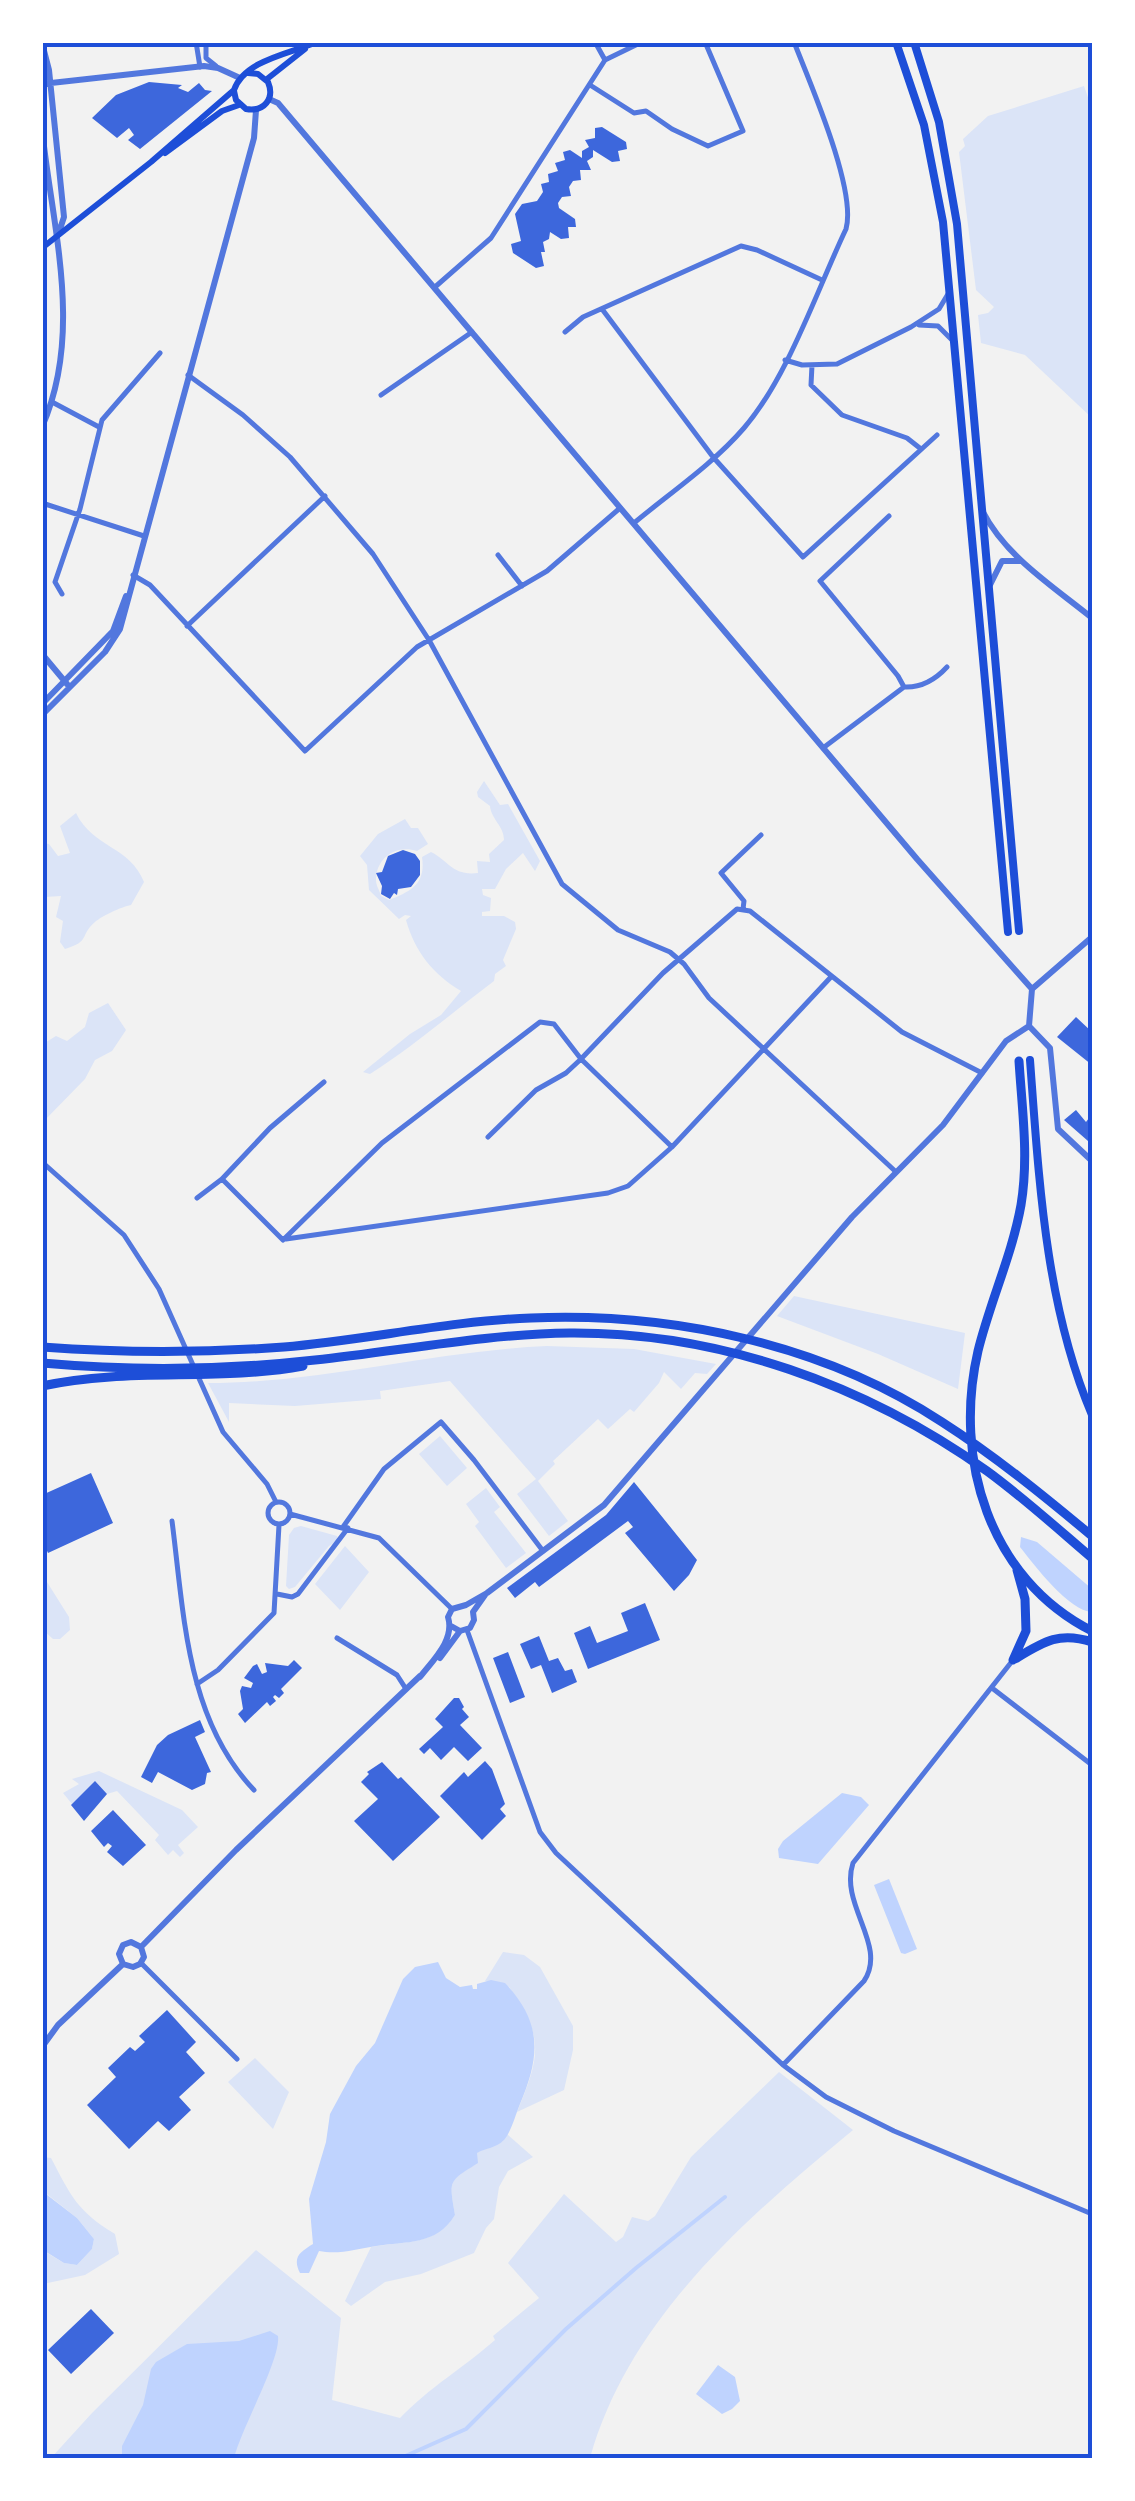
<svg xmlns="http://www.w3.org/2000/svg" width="1135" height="2501" viewBox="0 0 1135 2501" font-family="'Asap Condensed',sans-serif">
  <rect width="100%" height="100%" fill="#f2f2f2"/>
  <path fill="#dbe4f7" d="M1084 86 1092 109V418L1025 355 981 343 978 315 988 313 994 307 976 290 959 152 965 146 963 139 988 116Z
    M484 781 500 805 508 804 540 861 535 871 523 853 506 869 495 889H482L483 895 491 898 490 911 482 912V916H504L515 922 516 929 503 960 506 966 495 974 494 981C453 1012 414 1046 370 1074L363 1072 410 1034 441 1015 461 991C433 974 415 952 406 920L411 916 405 915 399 919 369 890 367 865 360 856 378 834 405 819 411 828H418L428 844 417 851C396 844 376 858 376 880 376 886 380 891 381 896L389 900C411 891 426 884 422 857L431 852C449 861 452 876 478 873L477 861 490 862 489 854 504 840C504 826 491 819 490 806L478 797 477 792Z
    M76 813C93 848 130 846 144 882L131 905C121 907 102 916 95 922 79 936 91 941 65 949L60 942 63 921 56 917 61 896 45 897 43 894V843L49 844 58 856 70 853 60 826Z
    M108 1003 126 1030 112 1051 95 1060 85 1079 43 1122V1044L56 1036 67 1041 85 1027 89 1013Z
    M794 1296 965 1333 958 1389 878 1354 777 1316Z
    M547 1346 634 1349 716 1364 707 1374 695 1373 681 1389 664 1372 659 1383 634 1412 630 1409 608 1429 598 1419 553 1461 555 1464 538 1481 568 1521 549 1536 517 1494 536 1479 450 1381 380 1391 381 1399 295 1406 229 1403V1422L208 1383C322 1383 433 1351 547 1346Z
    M440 1436 467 1468 447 1486 419 1454Z
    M486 1488 500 1507 494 1512 526 1553 506 1568 475 1526 479 1522 466 1504Z
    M301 1526 337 1536 338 1540 329 1546 295 1587 289 1589 286 1586 289 1535 294 1528Z
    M345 1546 369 1572 340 1610 315 1584Z
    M47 1582 69 1617 70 1630 60 1639H53L43 1630V1585Z
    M99 1771 182 1810 198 1827 178 1845 184 1853 180 1857 173 1850 168 1855 155 1840 159 1835 117 1791 107 1794 95 1782 72 1804 63 1793 79 1784 72 1779Z
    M503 1952 524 1955 540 1967 573 2026V2050L564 2090 517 2112C540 2057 545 2037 509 1987L485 1981Z
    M255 2058 289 2092 273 2129 228 2082Z
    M779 2072 853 2130C745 2219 629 2319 590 2458H51L92 2413 256 2250 341 2318 332 2400 400 2418C431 2386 462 2369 495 2340L493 2336 539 2298 508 2263 564 2194 616 2242 623 2237 632 2217 648 2221 655 2216 691 2157Z
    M507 2134 533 2157 508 2171 499 2187 494 2219 486 2228 474 2253 421 2274 385 2282 351 2306 345 2301 371 2247C403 2241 435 2246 455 2215 449 2180 448 2182 477 2163L476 2153 503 2141Z
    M43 2157 51 2158C71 2196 77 2211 115 2234L119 2254 85 2275 43 2284 42 2250 64 2263 77 2265 92 2249 94 2239 77 2218 43 2191Z"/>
  <path fill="#bfd3fe" d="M1021 1537 1037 1542 1092 1589V1612C1069 1611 1035 1566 1020 1547Z
    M842 1793 861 1797 869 1805 818 1864 779 1858 778 1849 783 1841Z
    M889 1879 917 1949 905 1954 901 1953 874 1885Z
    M438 1962 446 1978 460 1987 472 1985 473 1989H477V1984L491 1980 505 1983C543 2023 540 2057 520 2104 515 2116 512 2130 504 2140 496 2148 486 2148 477 2153L478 2163C448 2182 449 2180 455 2215 436 2246 406 2241 376 2246 356 2249 339 2255 319 2251L309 2273H300C292 2257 300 2252 313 2244L309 2199 326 2142 330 2114 356 2066 375 2043 403 1979 415 1967Z
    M42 2191 77 2218 94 2239 92 2249 77 2265 64 2263 43 2250Z
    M270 2331 278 2336C281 2359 242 2427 234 2458L122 2456V2446L143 2405 151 2369 156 2362 187 2344 239 2341Z
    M718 2365 735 2377 740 2401 732 2409 722 2414 696 2394Z"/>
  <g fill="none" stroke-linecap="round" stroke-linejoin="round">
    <path stroke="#bfd3fe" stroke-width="4" d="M401 2458 466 2429 566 2329 636 2268 725 2197"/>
  </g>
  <path fill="#3d67dc" d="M149 82 182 85 178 88 188 92 199 83 205 90 212 91 140 149 128 140 134 135 129 128 117 138 92 118 116 95Z
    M602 127 626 142 627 149 618 151 620 161 612 162 593 150V157L587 161 591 170H580L581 180 573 181 569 187 571 196 562 197 558 203 559 208 575 219 576 227H568L569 238 561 239 550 232 549 239 543 242 545 252H541L544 266 536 268 513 253 511 244 521 241 515 214 522 204 537 201 543 192 541 184 549 182 548 174 558 171 555 163 565 160 563 152 570 150 582 158V151L589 147 585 140 595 138V128Z
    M403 850 415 854 420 861V875L411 887 398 889 397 895 394 893 390 899 381 894 382 886 376 873 382 872 388 856Z
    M1076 1017 1092 1032V1065L1057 1037Z
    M1076 1110 1086 1122 1092 1114V1137L1088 1141 1064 1120Z
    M91 1473 113 1523 48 1553 42 1540V1495Z
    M634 1482 697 1560 689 1575 674 1591 625 1533 633 1527 628 1521 539 1587 535 1582 515 1598 507 1588 606 1515Z
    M645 1603 660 1640 588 1669 574 1633 590 1626 597 1643 628 1631 621 1613Z
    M539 1636 549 1661 558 1658 565 1671 572 1669 577 1682 552 1693 541 1665 531 1669 520 1644Z
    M508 1652 525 1697 510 1703 493 1658Z
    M294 1660 302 1668 281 1689 284 1693 279 1698 275 1695 273 1697 276 1701 270 1706 267 1702 245 1723 238 1714 243 1709 240 1691 242 1686 251 1688 253 1683 244 1678 253 1666 257 1664 262 1674 267 1672 265 1663 288 1666Z
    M454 1698H459L464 1707 462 1709 469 1717 460 1725 482 1748 468 1761 454 1747 441 1760 430 1748 424 1754 419 1749 443 1727 435 1719Z
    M200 1720 205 1732 195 1737 211 1772 207 1773 205 1784 192 1790 158 1772 152 1783 141 1777 157 1745 168 1735Z
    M485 1761 492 1769 505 1804 500 1809 506 1816 482 1840 440 1796 464 1772 468 1777Z
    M382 1762 398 1779 401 1777 440 1817 393 1861 354 1821 378 1799 361 1782 369 1774 367 1772Z
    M95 1781 107 1794 84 1821 71 1805Z
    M113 1810 146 1845 123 1866 107 1852 112 1846 108 1843 104 1847 91 1831Z
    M167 2010 196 2042 186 2052 205 2073 179 2097 191 2110 169 2131 158 2121 129 2149 87 2105 116 2077 108 2068 130 2047 135 2051 145 2042 139 2036Z
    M91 2309 114 2333 71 2374 48 2350Z"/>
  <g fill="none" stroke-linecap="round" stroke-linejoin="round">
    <path stroke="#5277de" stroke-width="5" d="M196 42 200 67
      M206 42V58L216 66
      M595 42 605 60
      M590 85 634 113 646 111 672 129 708 146 743 131 705 42
      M435 287 491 238 605 60 642 42
      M602 309 713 457 803 557 937 435
      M919 325 938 326 951 339
      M565 332 583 317 741 246 757 250 822 280
      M785 360 802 365 837 364 911 327 939 309 948 294
      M812 365 811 385 842 415 907 438 921 449
      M188 375 243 415 290 457 373 554 429 640 562 884 618 930 670 952 684 964 709 998 895 1171
      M381 395 472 332
      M52 402 99 427
      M42 503 144 536
      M634 523C670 493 713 464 744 428 788 377 817 290 846 229 857 190 810 83 794 42
      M498 555 522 586
      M133 575 150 585 305 751 417 647 547 571 620 508
      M62 594 55 582 80 509 102 420 160 353
      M187 626 325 496
      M904 687C922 688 935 680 947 667
      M823 748 904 687 898 676 820 581 889 516
      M743 909 744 901 721 873 761 835
      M488 1137 536 1090 566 1073 581 1059 672 1147
      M42 1162 124 1235 159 1289 223 1432 267 1484 276 1502
      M222 1179 283 1240
      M197 1198 222 1179 270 1128 324 1082
      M286 1239 608 1193 628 1186 672 1147 830 978
      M283 1240 382 1143 540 1022 554 1024 581 1059 663 973 737 909 750 911 902 1032 982 1073
      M268 1513a11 11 0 1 1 22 0a11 11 0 1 1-22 0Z
      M290 1514 379 1538 452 1609
      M172 1521C184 1613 186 1719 254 1790
      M343 1527 384 1469 441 1422 474 1460 543 1551
      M277 1594 292 1597 298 1594 348 1528
      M467 1630 540 1832 556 1853 783 2065 826 2097 894 2131 1092 2214
      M337 1638 397 1675 406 1689
      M197 1684 218 1670 274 1613 279 1525
      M992 1688 1092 1765
      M141 1963 237 2059
      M783 2065 864 1981C888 1945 839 1905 853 1863L1013 1660"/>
    <path stroke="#5277de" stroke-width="6" d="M42 43 49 70 64 217 58 235
      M42 84 204 66 218 68 240 78
      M269 99 278 103 917 859 1032 989
      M42 129C52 227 84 332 42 427
      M983 512C1006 557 1054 587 1092 618
      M990 585 1002 561H1021
      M42 654 67 684
      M42 704 113 631 126 596
      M42 715 105 652 120 629 254 138 256 110
      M1029 1026 1050 1048 1058 1129 1092 1161
      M1029 1026 1032 989 1092 937
      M451 1626 460 1631 470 1628 474 1620 473 1612 485 1595
      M440 1658 460 1631
      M420 1677C433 1660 455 1640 448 1617L452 1609 466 1605 487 1593 604 1505 852 1217 943 1125 1006 1041 1029 1026
      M141 1947 236 1850 420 1676
      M123 1964 119 1954 123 1945 131 1942 141 1947
      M123 1964 133 1967 140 1964 144 1957 141 1947
      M42 2047 58 2025 123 1964"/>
    <path stroke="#1d4ed8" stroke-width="6" d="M267 79 305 49
      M234 91 236 100 246 109C264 112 275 99 268 82L258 74 248 73
      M165 153 222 111 239 105
      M42 248 151 162 234 90C244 60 292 53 317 42"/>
    <path stroke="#1d4ed8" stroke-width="8" d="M896 42 924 125 943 222 1008 932
      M914 42 939 122 957 224 1019 931
      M1030 1060C1039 1179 1045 1304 1092 1415"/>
    <path stroke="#1d4ed8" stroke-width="9" d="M1019 1061C1022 1109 1029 1157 1021 1205 1012 1255 990 1302 978 1351 953 1459 989 1579 1092 1631
      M42 1347C123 1353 203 1353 284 1347 366 1340 448 1321 531 1318 672 1312 823 1344 942 1422 995 1456 1044 1496 1092 1536
      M42 1363C132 1371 225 1370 315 1360 400 1351 485 1334 570 1333 720 1332 866 1385 987 1471 1024 1498 1058 1529 1092 1558
      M42 1386C128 1367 218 1382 303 1366
      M1015 1659C1043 1642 1059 1631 1092 1642
      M1013 1660 1026 1631 1025 1599 1017 1570"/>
  </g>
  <rect width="1135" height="2501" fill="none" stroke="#ffffff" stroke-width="90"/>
  <rect x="45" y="45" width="1045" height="2411" fill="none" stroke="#1d4ed8" stroke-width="4"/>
</svg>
